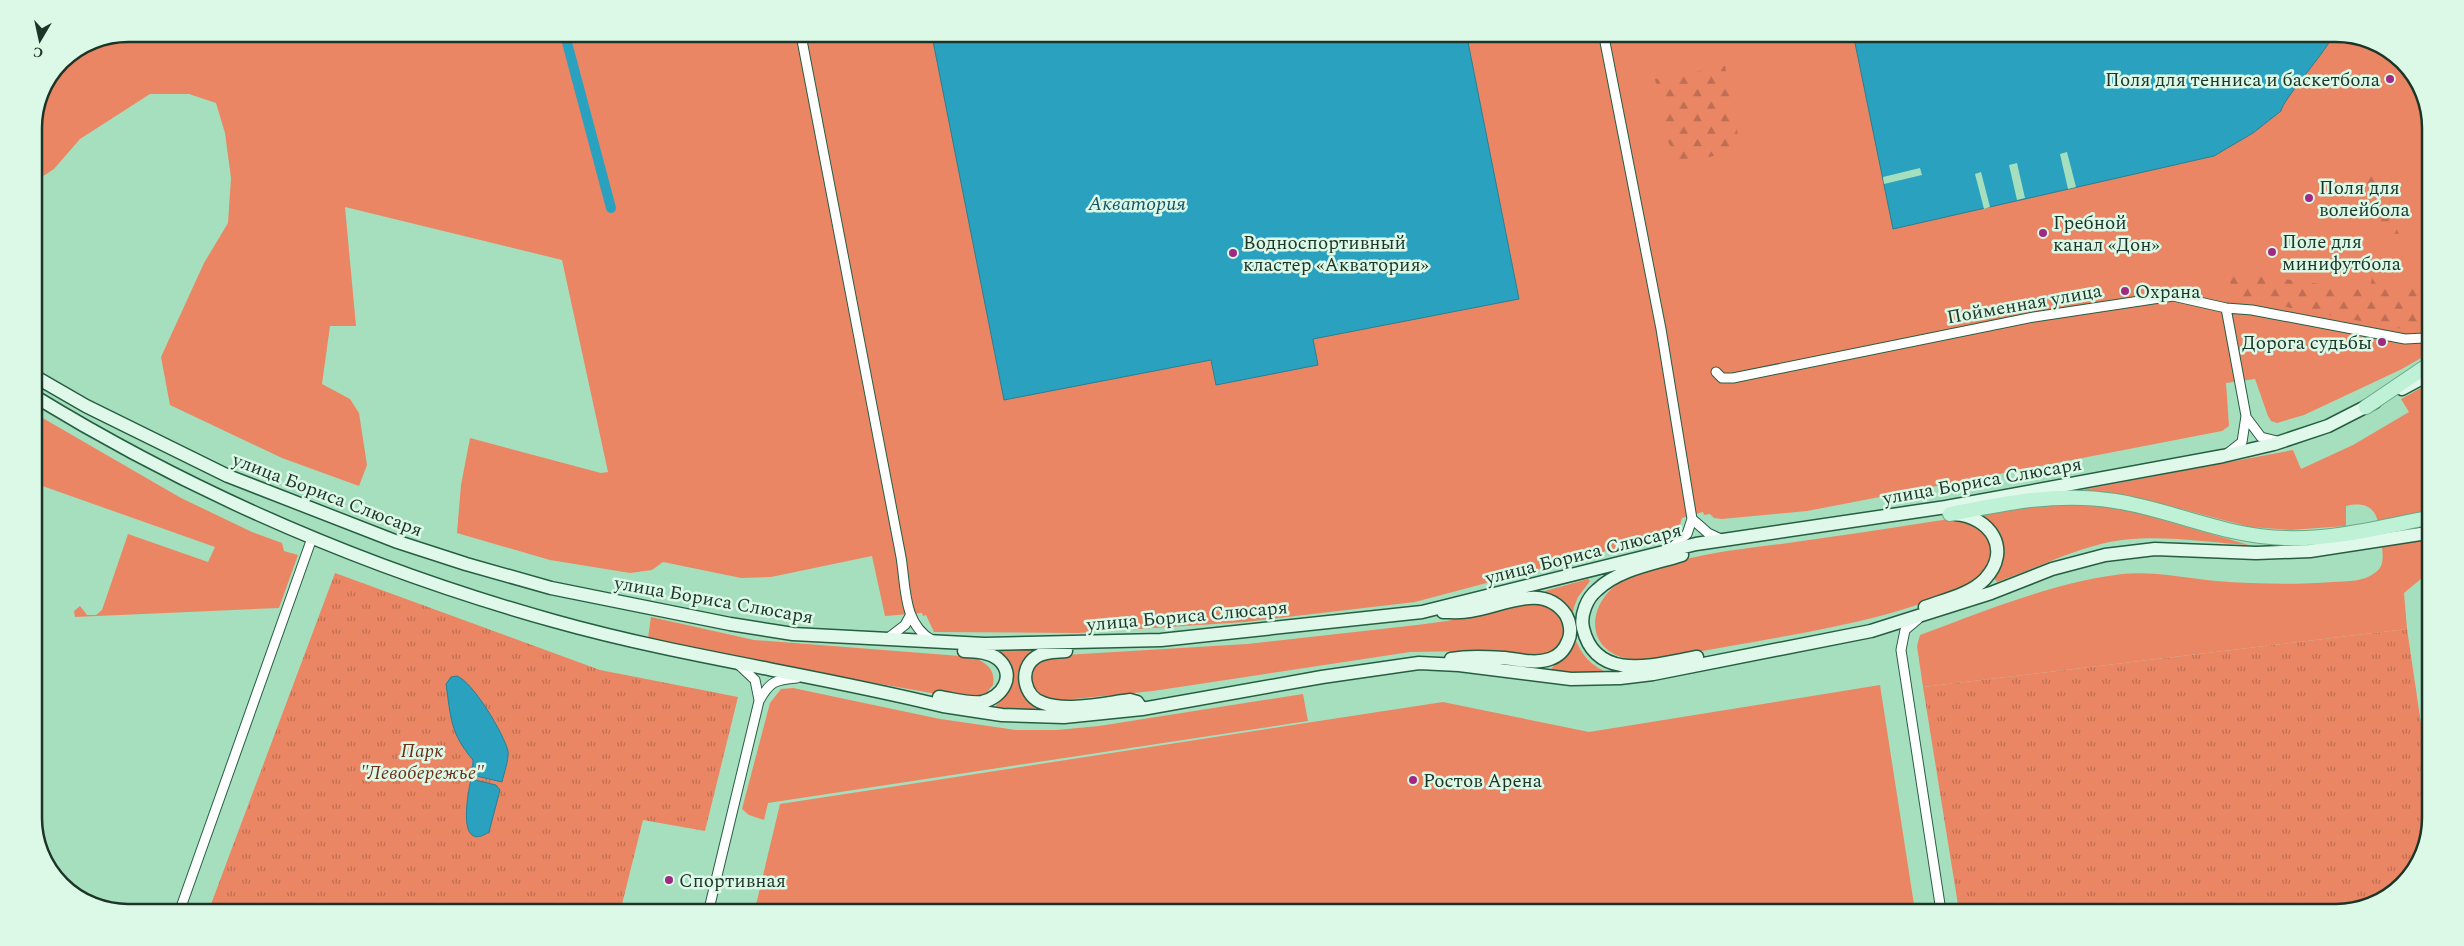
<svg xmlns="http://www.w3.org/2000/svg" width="2464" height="946" viewBox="0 0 2464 946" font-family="Spectral,serif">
  <defs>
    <pattern id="forest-firs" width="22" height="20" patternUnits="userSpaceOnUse" patternTransform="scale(1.25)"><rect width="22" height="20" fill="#eb8664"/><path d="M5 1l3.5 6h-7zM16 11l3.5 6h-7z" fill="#be6e52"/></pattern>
    <pattern id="park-tufts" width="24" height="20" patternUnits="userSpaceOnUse" patternTransform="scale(1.25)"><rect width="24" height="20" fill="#eb8664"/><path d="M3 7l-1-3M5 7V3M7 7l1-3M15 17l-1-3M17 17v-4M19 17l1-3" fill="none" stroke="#be6e52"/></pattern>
  </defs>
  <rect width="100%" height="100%" fill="#a5dfbe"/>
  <path fill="#eb8664" d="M129 34 2366 39 2411 71 2430 122 2428 354 2402 369 2304 415 2277 423 2271 421 2268 416 2255 379 2226 383 2229 426 2222 431 1807 511 1722 519 1714 518 1710 514 1704 515 1703 512 1682 518 1678 532 1415 602 1245 622 1078 633 934 632 926 615 923 616 922 613 885 616 872 556 771 577 741 578 663 562 652 570 630 573 550 560 457 533 461 485 470 438 601 473 608 472 562 260 345 207 356 326H330L322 384 350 399 359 413 367 465 359 486 282 458 170 405 161 357 204 263 228 223 231 178 225 133 216 103 189 94H150L80 139 54 169 34 182V123L62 61 93 41Z
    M2428 384 2427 574 2404 593 2407 629 1923 687 1917 646 1920 635C1986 611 2051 583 2122 574 2152 571 2186 578 2216 581 2255 584 2295 585 2333 582 2348 581 2364 582 2376 572 2384 566 2383 556 2382 547 2379 523 2379 498 2346 506V526L2291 530 2250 527 2147 500 2081 490 2293 450 2301 469 2353 445 2409 412 2401 399Z
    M34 413 181 498 252 532 282 543 284 551 298 555 279 608 75 617 74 611 80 606 87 615H96L102 610 128 534 208 562 215 547 34 483Z
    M2044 504 2096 505 2128 510 2249 545C2202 542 2148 532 2101 544 2065 553 2032 570 1997 582L1994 578 2002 560 1980 515Z
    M1949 519C1993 520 2008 559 1970 585 1959 592 1943 595 1931 600 1874 621 1814 631 1754 642 1717 648 1680 656 1642 660 1579 660 1582 594 1636 574 1683 556 1732 550 1781 544 1837 536 1893 528 1949 519Z
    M1588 579 1590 581 1578 597 1574 607 1571 622 1545 591Z
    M1531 602 1548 604 1565 623 1566 635 1561 645 1552 654 1538 657 1472 651 1410 652 1153 691 1054 701 1042 699 1030 685 1031 670 1042 660 1065 655 1247 644 1417 625 1447 621Z
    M651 617 754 640 973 657C986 663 996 669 993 685L984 696 965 699 728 657 648 638Z
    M1573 633C1579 650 1587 663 1604 671L1603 673 1551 672 1550 670 1564 655Z
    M998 648 1032 649 1033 651C1029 657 1023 660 1020 667 1014 683 1022 696 1035 705V710L997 708 996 705 1005 696 1012 680 1007 660 997 651Z
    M1880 685 1915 911 755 909 780 804 1443 702 1589 732Z
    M793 688 940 719 1016 730H1057L1099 726 1303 694 1308 721 768 803 764 820 749 815 742 809 770 703 781 689Z"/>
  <path fill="url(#forest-firs)" d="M1725 66 1741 151 1681 162 1668 142 1655 79Z
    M2369 161 2400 237 2375 233 2361 162Z
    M2227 271 2369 291 2372 278 2408 291 2425 283 2429 294V322L2423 328 2413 331 2255 301 2241 297 2233 292Z"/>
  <path fill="url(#park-tufts)" d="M335 573 600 670 738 697 705 831 643 820 621 908 210 907Z
    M2407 629 2426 757 2425 848 2388 896 2336 912 1959 911 1923 687Z"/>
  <path fill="#2aa1bf" stroke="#268192" d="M932 36 1467 37 1519 299 1313 339 1318 365 1216 385 1211 360 1004 400Z
    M1854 38 2331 39C2323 55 2282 101 2281 111L2253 133 2214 156 1893 229Z
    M457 676C473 682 504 734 508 751 509 760 504 773 502 782L472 775 473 760C450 733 451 718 446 684L451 677Z
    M471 779 496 785 500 790 489 832C456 854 468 793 471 779Z"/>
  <path fill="#a5dfbe" d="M2067 152 2076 187 2068 189 2060 154Z
    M2017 163 2025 198 2017 200 2009 165Z
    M1920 168 1922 175 1884 184 1883 177Z
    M1981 172 1990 207 1984 209 1975 174Z"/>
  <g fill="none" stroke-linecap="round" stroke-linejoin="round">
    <path stroke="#2aa1bf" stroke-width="10" d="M565 35 611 208"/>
    <defs>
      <path id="street" d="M801 35 901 557C906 587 903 624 932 640
        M1604 37 1661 329 1692 519 1687 534 1669 550
        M2226 308 2246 416 2242 442 2228 453
        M1716 372 1722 378H1733L2034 317 2173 296 2226 308 2252 310 2405 339 2424 338 2429 335
        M2246 417 2261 437 2277 441
        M1692 519 1708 533 1723 540
        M1918 619 1905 630 1901 650 1941 911
        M888 638 905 625 910 616
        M738 664 755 680 759 700
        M181 907 312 538
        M709 909 759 701C770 681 775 680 797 678"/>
      <path id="secondary" d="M34 376 86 406 228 476 395 541 466 564 551 588 730 624 793 634 984 644 1161 640 1422 612 1696 544 1946 507 2223 456 2274 444 2328 426 2375 402
        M2402 389 2428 375
        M34 396C196 495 371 570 554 621 682 657 814 674 943 706L1002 715 1064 717 1142 709 1322 677 1419 663 1459 665 1571 679 1620 678 1653 674 1871 631 1991 593 2052 569 2105 555 2155 549 2256 553 2310 551 2427 533
        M1682 555C1653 564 1619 569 1597 590 1587 598 1580 615 1583 628 1596 684 1657 664 1697 657
        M1925 607C1944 600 1971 594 1985 579 2012 550 1991 517 1955 514
        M1443 612C1452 612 1462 613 1470 611 1502 607 1543 581 1566 615 1570 622 1572 633 1568 641 1565 649 1559 656 1550 659 1536 664 1519 660 1505 658 1486 657 1469 656 1451 659
        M1066 651C1056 652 1045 651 1036 657 1018 669 1024 697 1043 703 1066 712 1105 703 1130 700L1137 702 1142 709
        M939 697C953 699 969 704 982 702 1002 698 1017 675 998 659 989 652 976 651 964 651"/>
      <path id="primary" d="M2366 407 2428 365
        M1950 514C2005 503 2059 492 2115 501 2173 510 2226 537 2285 538 2332 540 2382 527 2427 518"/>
    </defs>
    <use href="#street" stroke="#265e42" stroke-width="11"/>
    <use href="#secondary" stroke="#265e42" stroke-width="15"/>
    <use href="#primary" stroke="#6aa987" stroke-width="16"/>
    <use href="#street" stroke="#fff" stroke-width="9"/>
    <use href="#secondary" stroke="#dff8ea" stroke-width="12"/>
    <use href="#primary" stroke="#bff1d6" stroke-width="14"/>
  </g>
  <g fill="#9f2983" stroke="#dcf8e7" stroke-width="2">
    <circle cx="2390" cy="79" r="5"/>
    <circle cx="2309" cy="198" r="5"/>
    <circle cx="2043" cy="233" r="5"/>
    <circle cx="2272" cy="252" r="5"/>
    <circle cx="1233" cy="253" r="5"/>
    <circle cx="2125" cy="291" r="5"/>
    <circle cx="2382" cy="342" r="5"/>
    <circle cx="1413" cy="780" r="5"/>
    <circle cx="669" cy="880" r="5"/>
  </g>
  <g text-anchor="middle" stroke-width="5" stroke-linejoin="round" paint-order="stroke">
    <g font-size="19" fill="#1d3528" stroke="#dcf8e7" text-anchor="start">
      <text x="2380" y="86" text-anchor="end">Поля для тенниса и баскетбола</text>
      <text x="2319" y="194">Поля для<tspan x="2319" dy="22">волейбола</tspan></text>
      <text x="2053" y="229">Гребной<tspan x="2053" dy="22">канал «Дон»</tspan></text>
      <text x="2282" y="248">Поле для<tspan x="2282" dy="22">минифутбола</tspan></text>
      <text x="1243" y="249">Водноспортивный<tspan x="1243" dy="22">кластер «Акватория»</tspan></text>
      <text x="2135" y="298">Охрана</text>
      <text x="2372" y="349" text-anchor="end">Дорога судьбы</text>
      <text x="1423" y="787">Ростов Арена</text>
      <text x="679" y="887">Спортивная</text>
    </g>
    <g font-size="19" fill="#1d3528" stroke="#dcf8e7">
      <text transform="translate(2024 303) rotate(-10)" y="7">Пойменная улица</text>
      <text transform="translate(1982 480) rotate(-10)" y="7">улица Бориса Слюсаря</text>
      <text transform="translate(328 494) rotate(21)" y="7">улица Бориса Слюсаря</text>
      <text transform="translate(1583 553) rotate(-14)" y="7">улица Бориса Слюсаря</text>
      <text transform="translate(714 599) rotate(10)" y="7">улица Бориса Слюсаря</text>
      <text transform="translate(1187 615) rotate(-5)" y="7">улица Бориса Слюсаря</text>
    </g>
    <g font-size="19" font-style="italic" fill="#6e2d16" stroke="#dcf8e7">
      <text x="422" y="757">Парк<tspan x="422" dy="22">"Левобережье"</tspan></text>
    </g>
    <g font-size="20" font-style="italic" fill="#175566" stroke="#dcf8e7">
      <text x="1137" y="210">Акватория</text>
    </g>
  </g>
  <path d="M0 0H2464V946H0ZM128 42H2336A86 86 0 0 1 2422 128V818A86 86 0 0 1 2336 904H128A86 86 0 0 1 42 818V128A86 86 0 0 1 128 42Z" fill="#dcf8e7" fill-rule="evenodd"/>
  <path fill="none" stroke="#1d3528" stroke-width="2.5" d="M128 42H2336A86 86 0 0 1 2422 128V818A86 86 0 0 1 2336 904H128A86 86 0 0 1 42 818V128A86 86 0 0 1 128 42Z"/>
  <g transform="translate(40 40) rotate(189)" stroke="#dcf8e7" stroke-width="4" paint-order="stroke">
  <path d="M0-4L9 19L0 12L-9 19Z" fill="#1d3528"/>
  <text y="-8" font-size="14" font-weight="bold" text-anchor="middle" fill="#1d3528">С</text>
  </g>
</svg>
